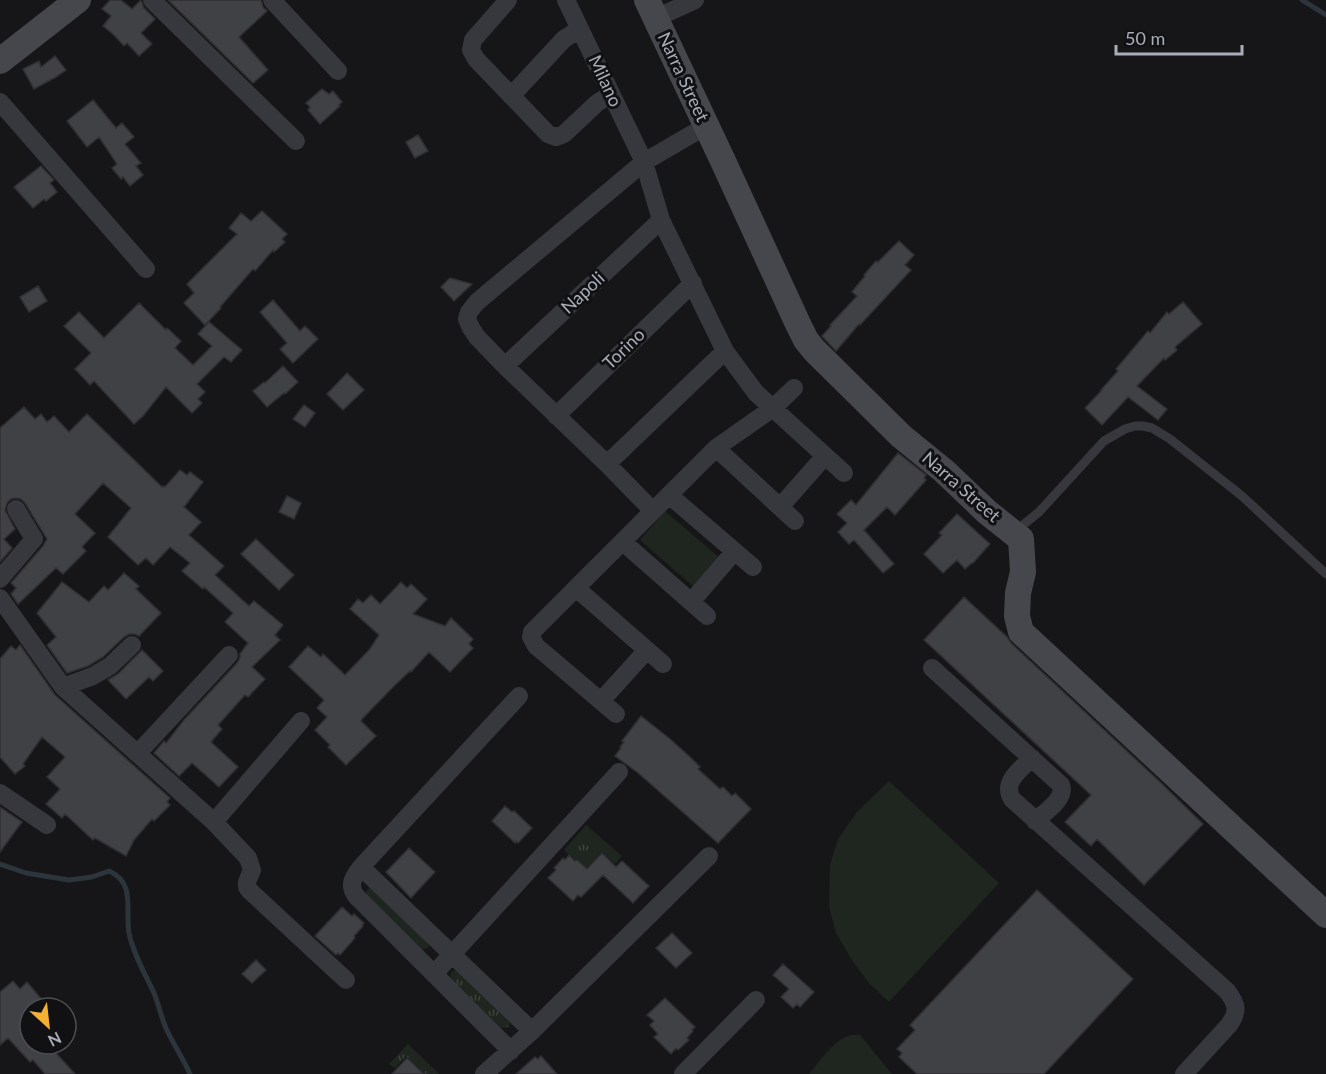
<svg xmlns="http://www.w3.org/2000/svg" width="1326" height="1074" viewBox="0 0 1326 1074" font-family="Lato,sans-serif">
  <defs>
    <pattern id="grass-tufts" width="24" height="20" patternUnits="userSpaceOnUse" patternTransform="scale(1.5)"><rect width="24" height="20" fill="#1e261f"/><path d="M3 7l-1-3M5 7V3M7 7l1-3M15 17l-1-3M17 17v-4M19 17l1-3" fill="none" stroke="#3c433d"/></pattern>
  </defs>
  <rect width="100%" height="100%" fill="#161618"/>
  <path fill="url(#grass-tufts)" d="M586 825 622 856 615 864 602 852 587 868 577 859 576 860 564 850Z
    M372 888 429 944 428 948 421 950 365 893 368 889Z
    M457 969 508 1019 510 1023 509 1027 503 1028 499 1026 450 978 451 972Z
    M408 1044 439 1074H426L406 1056 395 1068 389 1064Z"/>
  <path fill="#1e261f" d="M665 511 721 559 695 588 640 540Z
    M889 781 999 883 889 1002 869 983 853 962 836 933 829 907 830 865 838 839 857 812Z
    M851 1035H860L892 1074H809C821 1060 833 1040 851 1035Z"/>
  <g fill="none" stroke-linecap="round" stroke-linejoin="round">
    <path stroke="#2c353c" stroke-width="5" d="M1302 0 1326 15
      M0 864 26 873 69 880 92 877 109 871C136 883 125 909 129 933 133 953 145 974 154 993 159 1005 161 1017 166 1028 173 1044 183 1058 190 1074"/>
  </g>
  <path fill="#404145" stroke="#303034" stroke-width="1.5" d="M110 0H121L132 9 141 0 144 8 155 19 141 33 152 44 139 56 127 43 124 46 114 35 103 26 111 16 102 9Z
    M168 0H261L263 7 267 11 239 37 268 70 253 83Z
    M55 56 66 70 56 77 34 89 23 69 39 61 41 67Z
    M322 89 329 94 333 91 342 102 339 105 340 106 320 124 308 110 310 107 306 103Z
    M93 100 116 128 122 123 134 137 125 144 141 163 136 166 143 175 130 186 123 177 121 179 112 168 117 164 99 137 87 147 67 121Z
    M418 135 428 151 415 158 406 142Z
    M41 166 54 180 50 183 57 192 46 201 44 199 33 208 14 187Z
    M262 211 287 234 282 239 285 242 274 252 273 250 255 271 253 269 220 307 221 308 205 325 184 303 194 293 187 284 237 234 229 228 241 213 251 221Z
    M899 241 914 255 905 265 911 270 860 325 859 324 836 351 822 336 831 326 830 325 857 296 852 292 860 282 865 276 864 275 876 261 878 262Z
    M450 278 472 284 454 301 441 287Z
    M38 286 47 301 29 312 20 297Z
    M273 300 300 331 305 326 318 339 293 363 280 349 287 343 260 312Z
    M1183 302 1202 324 1175 347 1177 350 1165 360 1164 358 1137 386 1167 409 1158 420 1128 397 1102 425 1085 408 1102 390H1101L1118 371 1116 369 1148 331 1150 333 1167 312 1169 314Z
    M139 303 166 330 167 328 181 341 175 348 193 365 212 346 198 334 209 322 242 350 231 362 224 357 197 384 205 392 198 399 202 403 192 413 166 387 143 416 134 424 94 381 90 385 75 369 91 353 64 326 79 312 104 338Z
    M283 366 298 382 285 394 284 393 267 407 253 391 264 382 265 383Z
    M347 373 364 390 343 410 327 394Z
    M304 405 315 413 305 427 293 419Z
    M24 407 35 419 41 414 47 422 54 416 69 432 87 414 162 487 164 486 165 487 180 470 187 475 190 472 203 482 184 507 201 522 189 535 224 566 215 575 249 606 254 601 283 625 275 635 280 640 252 667 265 679 248 697 245 695 218 725 222 729 211 742 238 767 219 787 192 763 179 776 154 753 164 741 166 743 184 720 237 663 240 658V654L248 643 225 622 233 613 204 587 203 589 182 571 190 563 170 547 153 565 146 558 138 565 108 537 131 508 103 483 75 514 95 533 82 547 86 551 63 574 56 568 18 604 11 594 16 588 11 583 43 546 47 539 25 503 21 499 15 498 11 499 7 503 5 510 15 529 4 539 12 548 0 562V428Z
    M898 453 926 475 924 478 926 480 895 515 887 507 864 530 894 564 883 573 854 540 849 544 838 532 847 523 837 514 851 500 856 505Z
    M287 496 301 503 294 519 279 512Z
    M957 514 990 544 973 563H972L965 569 957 560 943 573 924 554 942 535 939 533Z
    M256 539 294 575 279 590 241 554Z
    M124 573 139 586 136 589 161 613 139 636 135 634H129L124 637 103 657 88 666 67 673 47 645 56 637 37 613 62 582 89 602 104 586 108 590Z
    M401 582 407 588 411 584 427 599 413 614 445 626 451 618 473 639 469 644 473 648 450 672 429 652 411 672 410 671 394 686 362 719 361 721 376 736 346 765 328 747 330 745 315 730 327 717 317 708 324 700 289 667 308 646 321 657 323 654 345 675 370 649 379 635 350 609 358 599 363 603 371 595 380 604Z
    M964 597 1007 637 1011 643 1159 781 1203 824 1144 885 1097 839 1091 846 1065 822 1091 795 924 640Z
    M20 645 55 695 170 798 167 802 170 805 154 821 152 819 134 840 126 856 95 838 93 840 65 814 62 818 46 804 60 789 47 777 65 757 42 737 23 764 25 766 15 774 0 757V659L11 646 16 650Z
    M142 650 163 671 153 681 149 677 126 699 108 680 118 674Z
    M641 716 670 739 690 757 700 767 698 769 720 789 723 787 732 796 735 793 751 809 718 843 637 772 615 756 621 748 620 747 624 742 622 741Z
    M505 806 512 812 514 811 532 828 518 843 516 841 515 843 492 821Z
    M0 807 22 822 0 852Z
    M409 848 435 872 411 898 386 872Z
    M602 853 616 867 622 861 649 886 633 903 603 875 581 897 578 895 573 901 548 878 556 870 554 868 563 858 565 860 569 855 575 861 577 860 587 869Z
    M1037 890 1133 979 1044 1074H917L899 1057 902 1053 897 1049 915 1030 910 1025Z
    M342 907 352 916 354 914 364 923 362 925 363 926 354 936 355 938 340 955 338 953 336 955 315 936Z
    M672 933 692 953 676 968 656 948Z
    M256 960 266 970 252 983 242 974Z
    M783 964 814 992 800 1007 797 1004 793 1008 781 997 789 989 773 975Z
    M13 981 20 989 27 982 49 1008H30V1044H48L75 1074H45L33 1060 30 1062 8 1038 0 1045V992Z
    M665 998 695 1027 692 1030 693 1031 687 1038 689 1040 678 1050 676 1048 671 1054 654 1037 658 1034 650 1025 654 1021 647 1015Z
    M541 1056 557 1074H516L535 1057 538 1059Z
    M407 1058 424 1074H392Z"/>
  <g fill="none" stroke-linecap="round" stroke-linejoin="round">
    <path stroke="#37383d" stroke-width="9" d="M1013 531 1023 525 1039 512 1104 441 1125 429 1135 426H1143L1152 428 1170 439 1242 496 1326 574"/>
    <path stroke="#37383d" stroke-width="18" d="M152 0 296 141
      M272 0 338 71
      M508 0 473 40 471 50 476 59 548 134 556 137 564 134 597 103 611 94
      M566 0 644 162 661 220 725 351 756 393 844 473
      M656 18 695 0
      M511 96 564 39 580 29
      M0 102 146 269
      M505 366 661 220
      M556 416 693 283
      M716 448 795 521
      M607 464 725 351
      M669 495 753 567
      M780 507 825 456
      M653 511 607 464 505 366 477 337 471 328 467 319 469 312 477 302 644 162 706 126
      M623 542 707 616
      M0 579 34 539 16 509
      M576 588 663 664
      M0 598 63 687 214 822 248 858 252 870 247 882V887L250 891 346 980
      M691 602 734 552
      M932 668 1061 785C1066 799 1045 812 1035 821
      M63 687 93 676 110 666 132 645
      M601 701 647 650
      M616 714 536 646 531 637 532 632 716 448 773 408 794 388
      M138 753 229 655
      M1032 758C1020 770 1002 782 1012 799L1227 991C1237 1004 1239 1011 1229 1025L1184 1074
      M0 793 47 825
      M214 822 301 721
      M361 867 532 1031
      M434 974 619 772
      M511 1051 356 896C348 885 353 877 361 867L519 696
      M484 1074 532 1031 709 856
      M683 1074 756 1000"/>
    <path stroke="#45474d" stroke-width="26" d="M647 0 723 161 798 324 806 340 814 350 901 436 944 471 987 512 1021 539 1023 572 1018 593 1017 616 1021 632 1326 915
      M0 61 78 0"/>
  </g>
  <g text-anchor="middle" stroke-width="6" stroke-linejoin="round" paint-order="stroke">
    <g font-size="18" fill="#a8adb8" stroke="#111113">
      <text transform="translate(683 77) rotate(65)" y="6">Narra Street</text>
      <text transform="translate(605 81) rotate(65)" y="6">Milano</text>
      <text transform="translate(583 293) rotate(-43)" y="6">Napoli</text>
      <text transform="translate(624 349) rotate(-44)" y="6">Torino</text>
      <text transform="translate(961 487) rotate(41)" y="6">Narra Street</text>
    </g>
  </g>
  <g transform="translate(48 1026) rotate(153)"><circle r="28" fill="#111113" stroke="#4d4f55" stroke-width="1.5"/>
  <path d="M0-4.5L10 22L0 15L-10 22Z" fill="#f2b134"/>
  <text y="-9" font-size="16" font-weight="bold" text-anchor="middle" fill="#a8adb8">N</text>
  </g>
  <path d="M1116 45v9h126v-9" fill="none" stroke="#a8adb8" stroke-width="3"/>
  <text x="1125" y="45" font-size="18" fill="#a8adb8" stroke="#111113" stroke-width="4.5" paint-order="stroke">50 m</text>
</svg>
